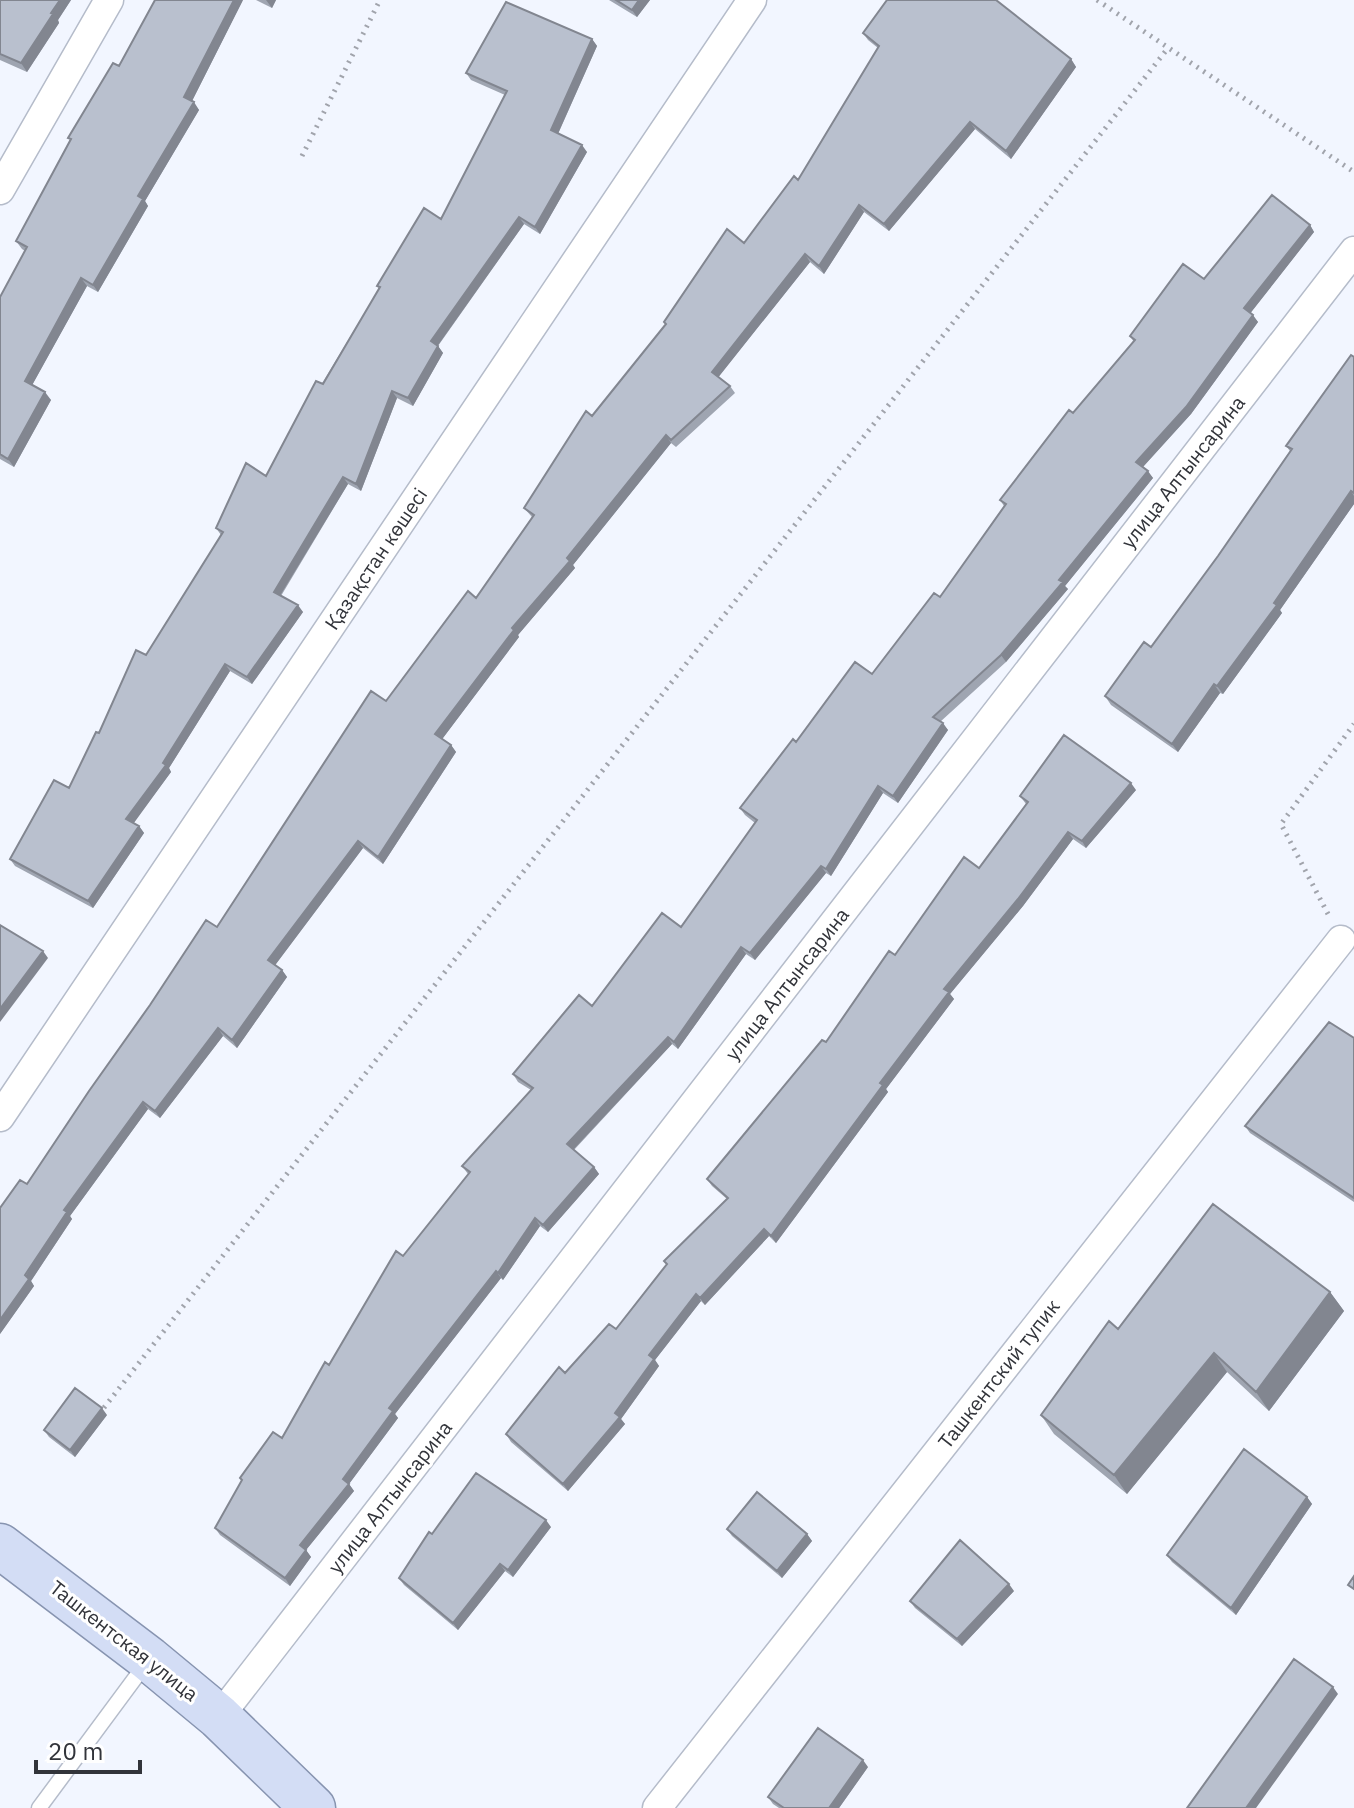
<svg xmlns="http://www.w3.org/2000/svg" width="1354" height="1808" viewBox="0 0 1354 1808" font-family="'IBM Plex Sans',sans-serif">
  <rect width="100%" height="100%" fill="#f2f6ff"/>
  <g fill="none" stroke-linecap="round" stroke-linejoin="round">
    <defs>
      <path id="service" d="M39 1808 147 1662"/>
      <path id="minor" d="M0 190 109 0
        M0 1117 752 0
        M219 1717 1354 251
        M657 1808 1341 940"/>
      <path id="primary" d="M0 1546 149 1659 219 1717 313 1808"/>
    </defs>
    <use href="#service" stroke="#b5bcca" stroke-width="17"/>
    <use href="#minor" stroke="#b5bcca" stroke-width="31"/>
    <use href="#primary" stroke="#8794b0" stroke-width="47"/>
    <path stroke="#a1a4ac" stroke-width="5" stroke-dasharray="2 6" stroke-linecap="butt" d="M1097 0 1354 172
      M302 156 380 0
      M1328 914 1281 824 1354 724
      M99 1414 1168 48"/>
    <use href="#service" stroke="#fff" stroke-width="14"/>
    <use href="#minor" stroke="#fff" stroke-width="28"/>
    <use href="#primary" stroke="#d3ddf5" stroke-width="44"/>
  </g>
  <path fill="#9fa5b1" d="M0 0H71L58 20 59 23 27 72 0 60Z
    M243 0 192 101 199 110 145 201 148 206 98 292 87 286 32 385 51 400 14 467 0 459V297L25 251 22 249 16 241 70 140 68 138 119 66Z
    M256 0H276L272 8Z
    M609 0H650L637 17Z
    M863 33 1071 59 1076 67 1011 159 975 129 889 231 864 212 824 274 810 262 718 377 730 386 735 393 676 447 671 443 573 565 575 568 518 635 519 637 442 739 451 745 456 752 383 864 363 848 275 965 282 970 287 977 237 1048 223 1036 160 1118 148 1109 70 1216 72 1219 31 1281 34 1286 0 1334 27 1184 386 701 476 598 532 517 524 508 592 416 666 325 664 322 744 243 798 180 878 48 868 40Z
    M592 39 597 46 558 134 587 152 540 234 524 224 438 346 443 353 413 406 397 398 361 491 348 484 281 596 303 612 252 684 230 671 169 768 171 772 133 823 139 826 144 833 93 908 15 866 10 859 69 788 99 733 146 655 221 535 216 528 266 476 379 289 377 286 441 219 505 95 471 80 466 73Z
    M1310 225 1314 232 1250 313 1258 322 1191 414 1143 467 1153 478 1065 586 1068 589 1006 662 940 722 948 730 898 803 883 793 831 876 826 873 755 960 746 954 678 1049 672 1044 574 1150 594 1167 599 1174 548 1232 540 1226 503 1280 501 1278 395 1414 398 1418 349 1484 354 1491 306 1550 311 1557 290 1586 220 1535 215 1528 242 1481 240 1478 282 1438 329 1365 403 1256 468 1174 462 1166 531 1090 518 1082 513 1074 681 927 755 823 745 815 740 808 796 742 872 674 940 597 1004 506 1000 500 1134 342 1130 336 1204 279Z
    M1354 357V504L1280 610 1282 613 1223 694 1220 693 1178 752 1111 705 1105 696 1151 647 1218 556 1290 451 1286 446Z
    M1136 790 1086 848 1073 839 1023 906 950 994 954 999 886 1089 888 1092 776 1243 769 1236 705 1305 701 1301 655 1360 659 1366 621 1419 625 1424 568 1491 511 1442 506 1434 565 1373 616 1329 667 1265 664 1261 727 1199 712 1186 707 1179 826 1042 895 955 979 868 1026 804 1020 796Z
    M1354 1038V1202L1250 1133 1245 1126Z
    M1330 1292 1344 1311 1269 1411 1227 1372 1127 1494 1054 1434 1041 1415 1118 1329Z
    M107 1415 75 1457 49 1437 44 1430Z
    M1307 1497 1312 1504 1236 1615 1172 1562 1167 1555Z
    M551 1527 513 1577 505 1571 458 1630 404 1585 399 1578 432 1534Z
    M727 1529 807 1534 812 1541 782 1578 732 1536Z
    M1014 1591 962 1646 915 1608 910 1601Z
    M868 1767 839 1808H779L773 1804 768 1797Z"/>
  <path fill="#828690" d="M60 0H71L58 20 59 23 27 72 21 63Z
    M234 0H243L190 105 184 97Z
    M267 0H276L272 8 266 0Z
    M639 0H650L637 17 632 10Z
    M592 39 597 46 556 138 551 130Z
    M1071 59 1076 67 1011 159 1006 151Z
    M194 102 199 110 145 201 148 206 98 292 93 285 138 196Z
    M970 122 975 129 889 231 884 224Z
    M582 145 587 152 540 234 535 227Z
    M859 205 864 212 824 274 819 266Z
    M519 217 524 224 436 348 431 341Z
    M1310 225 1314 232 1249 315 1244 308Z
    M805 254 810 262 717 379 712 372Z
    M81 278 87 286 30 389 25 381Z
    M1253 315 1258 322 1191 414 1141 469 1136 462Z
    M438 346 443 353 413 406 408 398Z
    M392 391 397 398 361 491 356 484Z
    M45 392 51 400 14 467 8 459Z
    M666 435 671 443 573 565 575 568 518 635 519 637 440 742 435 734 512 628Z
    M1148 471 1153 478 1065 586 1068 589 1006 662 1001 655 1059 580Z
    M343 477 348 484 278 599 274 592Z
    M1351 491 1354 496V504L1280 610 1282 613 1223 694 1217 686Z
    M298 605 303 612 252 684 247 677Z
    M225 664 230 671 169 768 171 772 131 827 126 819Z
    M1214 684 1220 693 1178 752 1172 744Z
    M943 723 948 730 898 803 893 796Z
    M451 745 456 752 383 864 378 857Z
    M1131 783 1136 790 1086 848 1082 841Z
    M878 786 883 793 831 876 826 869Z
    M139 826 144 833 93 908 88 901Z
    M1068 832 1073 839 1023 906 950 994 954 999 886 1089 888 1092 776 1243 771 1236 880 1083 944 989Z
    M358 841 363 848 273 968 268 960Z
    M821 866 826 873 755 960 750 953Z
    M741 947 746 954 678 1049 674 1042Z
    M43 951 48 958 0 1022V1009Z
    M282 970 287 977 237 1048 232 1040Z
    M218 1028 223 1036 160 1118 155 1111Z
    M668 1037 672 1044 572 1151 567 1144Z
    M143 1102 148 1109 70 1216 72 1219 31 1281 34 1286 0 1334V1320L64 1210Z
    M594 1167 599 1174 548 1232 543 1225Z
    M535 1218 540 1226 503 1280 498 1273Z
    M764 1229 769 1236 705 1305 700 1298Z
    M496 1271 501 1278 395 1414 398 1418 349 1484 354 1491 306 1550 311 1557 290 1586 285 1578 300 1545 343 1479 389 1408Z
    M1330 1292 1344 1311 1269 1411 1256 1392Z
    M696 1294 701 1301 655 1360 659 1366 621 1419 625 1424 568 1491 563 1484 615 1413 649 1355Z
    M1214 1353 1227 1372 1127 1494 1114 1475Z
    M102 1408 107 1415 75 1457 70 1450Z
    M1307 1497 1312 1504 1236 1615 1231 1608Z
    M546 1520 551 1527 513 1577 508 1570Z
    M807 1534 812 1541 782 1578 777 1571Z
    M500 1564 505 1571 458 1630 453 1623Z
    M1009 1584 1014 1591 962 1646 957 1639Z
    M1333 1687 1338 1694 1256 1808H1246Z
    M863 1760 868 1767 839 1808H829Z"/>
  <path fill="#b9c0ce" stroke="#828690" stroke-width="2" d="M0 0H60L51 13 53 14 21 63 0 54Z
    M155 0H234L184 97 194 102 138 196 143 199 93 285 81 278 25 381 45 392 8 459 0 454V297L27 247 16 241 71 139 68 138 113 63 119 66Z
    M616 0H639L632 10Z
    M887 0H996L1071 59 1006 151 970 122 884 224 859 205 819 266 805 254 712 372 730 386 671 440 666 435 567 558 570 561 512 628 514 630 435 734 451 745 378 857 358 841 268 960 282 970 232 1040 218 1028 155 1111 143 1102 64 1210 67 1212 25 1275 29 1279 0 1320V1208L20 1180 27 1184 89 1091 150 1005 206 920 217 927 371 691 386 701 468 591 476 598 534 515 524 508 586 411 592 416 666 324 664 322 727 229 744 243 794 176 798 180 879 46 863 33Z
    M506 2 592 39 551 130 582 145 535 227 519 217 431 341 438 346 408 398 392 391 356 484 343 477 274 592 298 605 247 677 225 664 163 763 166 765 126 819 139 826 88 901 10 859 54 780 69 788 96 732 99 733 136 650 146 655 223 532 216 528 246 463 266 476 316 381 323 384 380 287 377 286 424 208 441 219 507 91 466 73Z
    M1272 195 1310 225 1244 308 1253 315 1186 407 1136 462 1148 471 1059 580 1063 582 1001 655 933 717 943 723 893 796 878 786 826 869 821 866 750 953 741 947 674 1042 668 1037 567 1144 594 1167 543 1225 535 1218 498 1273 496 1271 389 1408 393 1411 343 1479 349 1484 300 1545 306 1550 285 1578 215 1528 242 1480 240 1478 273 1432 282 1438 325 1362 329 1365 396 1251 403 1256 470 1172 462 1166 533 1088 513 1074 579 995 592 1006 662 913 681 927 757 820 740 808 793 739 796 742 855 662 872 674 934 593 940 597 1006 504 1000 500 1069 410 1073 413 1135 340 1130 336 1183 264 1204 279Z
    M1351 355 1354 357V493L1351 491 1274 603 1277 605 1217 686 1214 684 1172 744 1105 696 1144 642 1151 647 1218 556 1292 449 1286 446Z
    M1064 735 1131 783 1082 841 1068 832 1018 899 944 989 949 992 880 1083 883 1085 771 1236 764 1229 700 1298 696 1294 649 1355 654 1359 615 1413 620 1417 563 1484 506 1434 559 1367 565 1373 609 1324 616 1329 667 1264 664 1261 728 1198 707 1179 822 1040 826 1042 889 951 895 955 964 857 979 868 1028 802 1020 796Z
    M0 925 43 951 0 1009Z
    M1329 1022 1354 1038V1198L1245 1126Z
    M1213 1204 1330 1292 1256 1392 1214 1353 1114 1475 1041 1415 1109 1321 1118 1329Z
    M75 1388 102 1408 70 1450 44 1430Z
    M1244 1449 1307 1497 1231 1608 1167 1555Z
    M476 1473 546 1520 508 1570 500 1564 453 1623 399 1578 429 1532 432 1534Z
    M757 1492 807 1534 777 1571 727 1529Z
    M960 1540 1009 1584 957 1639 910 1601Z
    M1354 1576V1589L1348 1585Z
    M1294 1659 1333 1687 1246 1808H1187Z
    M818 1728 863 1760 829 1808H784L768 1797Z"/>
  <g text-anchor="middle" stroke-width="6" stroke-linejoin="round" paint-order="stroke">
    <g font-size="20" fill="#32343a" stroke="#fff">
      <text transform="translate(1183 472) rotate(-52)" y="7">улица Алтынсарина</text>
      <text transform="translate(376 559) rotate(-56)" y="7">Қазақстан көшесі</text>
      <text transform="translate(787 984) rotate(-52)" y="7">улица Алтынсарина</text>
      <text transform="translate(999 1374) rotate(-52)" y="7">Ташкентский тупик</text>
      <text transform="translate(390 1497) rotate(-52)" y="7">улица Алтынсарина</text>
      <text transform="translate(124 1641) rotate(38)" y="7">Ташкентская улица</text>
    </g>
  </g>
  <path d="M36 1760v12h104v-12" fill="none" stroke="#32343a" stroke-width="4"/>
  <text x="48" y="1760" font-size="24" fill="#32343a" stroke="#ffffff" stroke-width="6" paint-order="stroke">20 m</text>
</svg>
